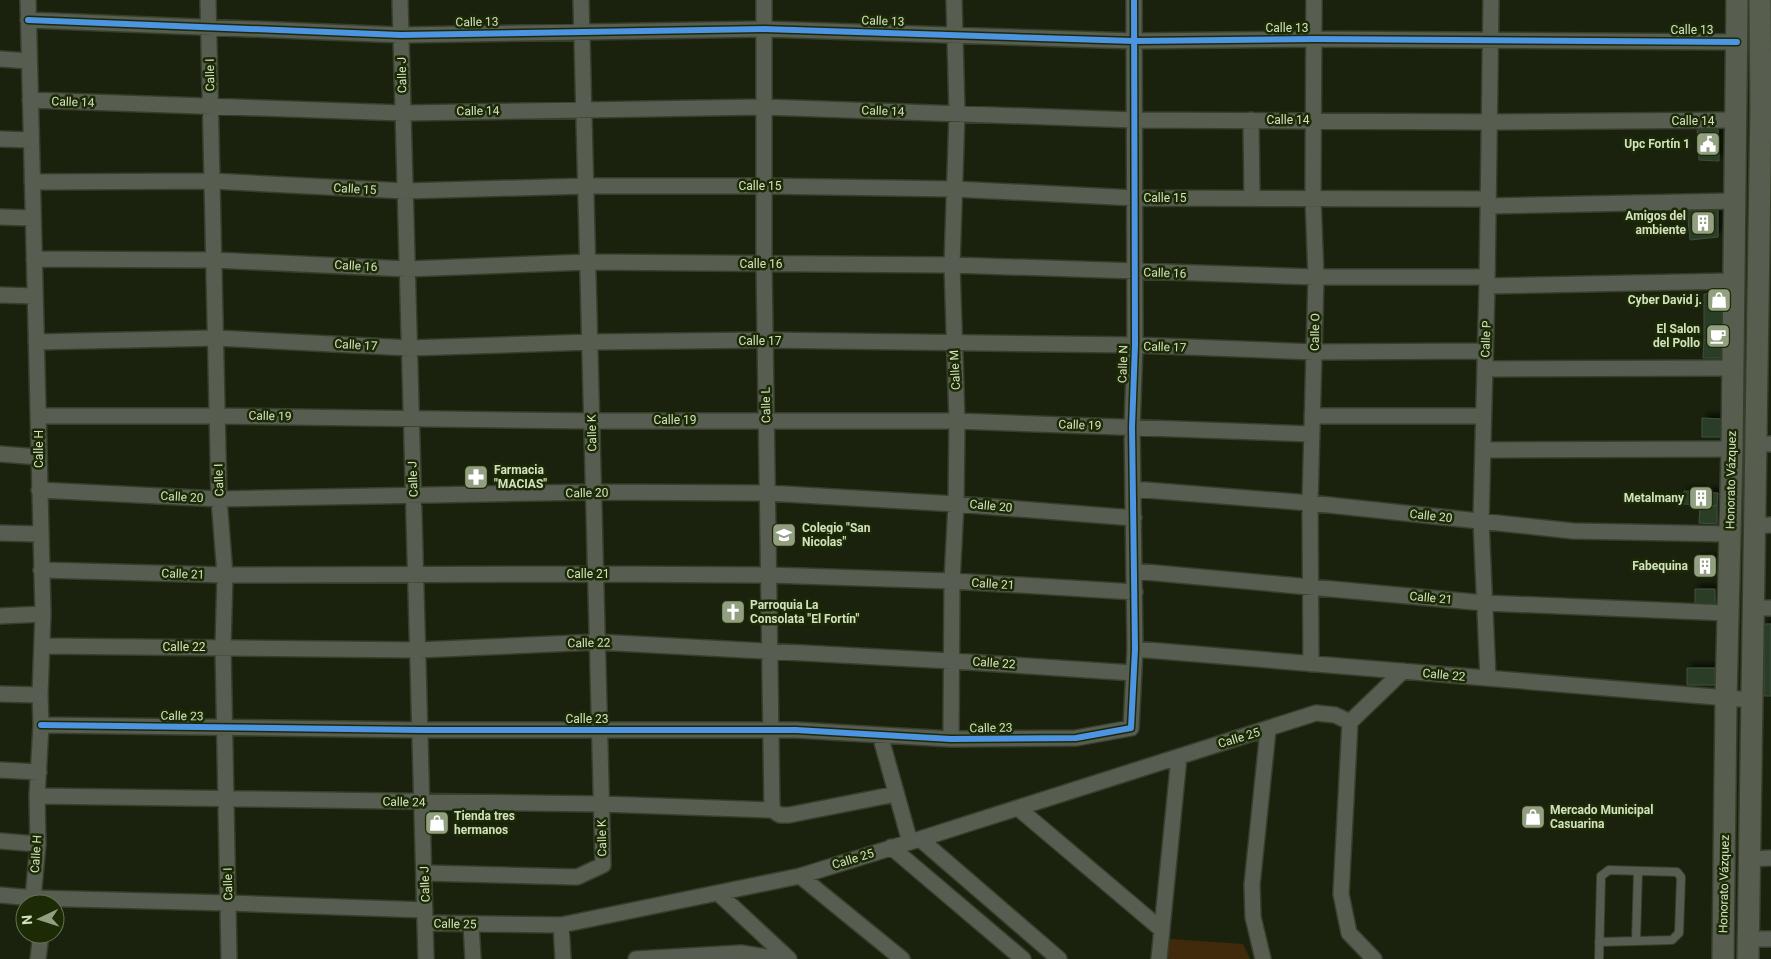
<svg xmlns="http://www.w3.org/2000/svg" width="1771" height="959" viewBox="0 0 1771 959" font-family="Roboto,sans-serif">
  <defs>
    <filter id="shadow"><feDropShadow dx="4.5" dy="-4.5" stdDeviation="2.5" flood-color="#0009"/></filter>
  </defs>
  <rect width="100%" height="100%" fill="#1a220e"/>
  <path fill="#402a0b" d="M1170 939 1243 944 1250 959H1167Z"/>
  <path fill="#2b3c28" stroke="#404f3c" filter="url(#shadow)" d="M1697 127 1718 128 1719 161 1699 160Z
    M1718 206V237L1690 240 1687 209Z
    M1723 292V340H1704V294Z
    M1704 340H1723L1722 358H1703Z
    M1702 418 1722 419V437H1702Z
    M1684 491 1718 493 1717 506 1683 504Z
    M1700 505 1717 506V524L1699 523Z
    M1713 558 1714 572 1697 574V559Z
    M1695 589H1715V604L1695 605Z
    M1764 624H1771V696H1764Z
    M1687 668H1715V685H1687Z"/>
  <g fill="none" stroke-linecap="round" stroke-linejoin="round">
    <defs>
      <path id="lane" d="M1636 941 1638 871
        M1599 959 1601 876 1609 870 1677 872 1681 877 1679 933 1672 940 1599 942"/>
      <path id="street" d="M28 0 43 614 40 695 41 725 37 796 38 844 33 898
        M208 0 219 499 225 575 223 647 229 959
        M400 0 426 959
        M764 0V264L772 810
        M28 20 401 35 764 29 1134 41 1313 39 1737 42
        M0 59 29 61
        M30 100 403 113 764 107 1134 120 1490 122 1736 120
        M1251 120 1252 198
        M0 139 31 140
        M32 182 212 181 405 191 586 186H764L954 189 1135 198 1488 199
        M1488 206 1735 201
        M0 217 33 218
        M34 259 214 260 407 269 588 262 952 265 1316 277H1487
        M1487 286 1734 281
        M0 295 35 296
        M36 342 216 338 410 348 590 342 765 340 1135 345 1314 352 1485 351
        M1485 369 1733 368
        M39 416H218L592 421H957L1311 434
        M1312 416H1483
        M1756 444H1771
        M1484 450 1732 449
        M0 454 39 457
        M1133 489 1310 503 1573 531 1729 534
        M39 490 219 499 594 492 767 493 956 504 1134 518
        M1755 526 1771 525
        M0 533 40 534
        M41 570 225 575 596 574 769 575 952 581 1135 592
        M1134 571 1485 603 1728 613
        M1754 608H1771
        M0 616 43 614
        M43 646 418 650 597 642 952 661 1134 673
        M1135 649 1752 700
        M1311 664 1310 503 1316 277 1313 198 1314 0
        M1488 678 1481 521 1487 286 1491 0
        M0 694 40 695
        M1350 722 1341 894 1349 933 1374 959
        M1350 722 1403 671
        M41 725 420 730H796L951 739 1076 738 1131 728 1135 649 1132 427 1135 345 1134 0
        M880 735 910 842
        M951 739 952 581 956 504 957 421 952 265 957 113 954 0
        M0 770 39 772
        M37 796 601 804 772 810
        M1018 808 1162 930
        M772 810 780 815H789L896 794
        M920 839 1059 959
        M0 841 38 844
        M891 847 1023 959
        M1750 859 1771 858
        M424 873 577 877 603 865 581 0
        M800 876 902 959
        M718 893 789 959
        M0 895 33 898 229 903 425 910
        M425 923 561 925 800 876 920 839 1316 713 1335 715 1350 722
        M471 924 473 959
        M561 925 563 959
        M1749 939H1771
        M38 959 41 934
        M636 959 741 953 780 959
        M1159 959 1179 757
        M1263 959 1253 917 1252 885 1268 730"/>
      <path id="secondary" d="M1723 959 1726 698 1732 449 1737 0
        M1748 959 1761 107 1760 0"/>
    </defs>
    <use href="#lane" stroke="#373f2c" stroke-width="10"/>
    <use href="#street" stroke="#373f2c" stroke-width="18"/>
    <use href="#secondary" stroke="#373f2c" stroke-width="24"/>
    <use href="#lane" stroke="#575d51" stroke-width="8"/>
    <use href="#street" stroke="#575d51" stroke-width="15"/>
    <use href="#secondary" stroke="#585e4f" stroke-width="21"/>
    <defs>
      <path id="cycleway" d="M28 20 401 35 764 29 1134 41 1313 39 1737 42
        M41 725 420 730H796L951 739 1076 738 1131 728 1135 649 1132 427 1135 345 1134 0"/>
    </defs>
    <use href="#cycleway" stroke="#1c2a06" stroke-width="9"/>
    <use href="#cycleway" stroke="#4d94e3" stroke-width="6"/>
  </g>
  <defs>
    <symbol id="civic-square" viewBox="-11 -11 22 22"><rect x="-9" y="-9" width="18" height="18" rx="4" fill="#929f81" stroke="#1c2a06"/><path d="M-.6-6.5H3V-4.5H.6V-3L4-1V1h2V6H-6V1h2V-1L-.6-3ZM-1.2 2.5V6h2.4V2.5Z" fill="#fff"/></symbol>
    <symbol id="building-square" viewBox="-11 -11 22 22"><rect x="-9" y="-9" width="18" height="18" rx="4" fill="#929f81" stroke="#1c2a06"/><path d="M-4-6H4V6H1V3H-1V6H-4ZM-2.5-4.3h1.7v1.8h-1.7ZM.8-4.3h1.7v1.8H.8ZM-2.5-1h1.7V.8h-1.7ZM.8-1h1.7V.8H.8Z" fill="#fff"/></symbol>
    <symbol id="shop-square" viewBox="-11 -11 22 22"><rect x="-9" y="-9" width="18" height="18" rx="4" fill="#929f81" stroke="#1c2a06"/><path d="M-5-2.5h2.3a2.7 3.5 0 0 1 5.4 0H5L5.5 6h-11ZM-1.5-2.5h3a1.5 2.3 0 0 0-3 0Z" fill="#fff"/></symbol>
    <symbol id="cafe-square" viewBox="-11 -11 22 22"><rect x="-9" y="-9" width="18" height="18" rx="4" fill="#929f81" stroke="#1c2a06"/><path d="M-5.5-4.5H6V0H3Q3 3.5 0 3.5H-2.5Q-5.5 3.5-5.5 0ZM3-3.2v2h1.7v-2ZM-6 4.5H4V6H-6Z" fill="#fff"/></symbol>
    <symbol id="pharmacy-square" viewBox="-11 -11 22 22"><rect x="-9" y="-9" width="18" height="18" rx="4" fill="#929f81" stroke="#1c2a06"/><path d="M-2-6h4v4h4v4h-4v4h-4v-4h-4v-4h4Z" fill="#fff"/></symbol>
    <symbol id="school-square" viewBox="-11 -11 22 22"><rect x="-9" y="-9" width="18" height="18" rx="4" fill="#929f81" stroke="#1c2a06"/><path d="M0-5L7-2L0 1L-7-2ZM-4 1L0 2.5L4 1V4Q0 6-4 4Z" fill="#fff"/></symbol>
    <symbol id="church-square" viewBox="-11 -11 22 22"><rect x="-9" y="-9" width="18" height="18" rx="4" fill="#929f81" stroke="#1c2a06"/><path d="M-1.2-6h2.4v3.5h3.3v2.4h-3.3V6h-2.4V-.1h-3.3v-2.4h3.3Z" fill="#fff"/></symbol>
  </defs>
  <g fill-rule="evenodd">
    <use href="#civic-square" x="1694" y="130" width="28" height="28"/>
    <use href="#building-square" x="1689" y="209" width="28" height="28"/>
    <use href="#shop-square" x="1705" y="286" width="28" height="28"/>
    <use href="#cafe-square" x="1704" y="322" width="28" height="28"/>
    <use href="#pharmacy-square" x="462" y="463" width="28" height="28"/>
    <use href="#building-square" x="1687" y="484" width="28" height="28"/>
    <use href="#school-square" x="770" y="521" width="28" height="28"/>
    <use href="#building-square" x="1691" y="552" width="28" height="28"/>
    <use href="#church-square" x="719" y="598" width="28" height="28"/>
    <use href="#shop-square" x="1519" y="803" width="28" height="28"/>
    <use href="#shop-square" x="423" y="809" width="28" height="28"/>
  </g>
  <g text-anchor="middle" stroke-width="5" stroke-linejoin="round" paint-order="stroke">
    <g font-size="12" fill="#d2e2bf" stroke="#1c2a06">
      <text transform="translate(883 21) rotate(2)" y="4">Calle 13</text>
      <text transform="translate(477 22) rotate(-1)" y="4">Calle 13</text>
      <text x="1287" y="32">Calle 13</text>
      <text x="1692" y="34">Calle 13</text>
      <text transform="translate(210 75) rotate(-91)" y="4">Calle I</text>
      <text transform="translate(402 75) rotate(-91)" y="4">Calle J</text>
      <text transform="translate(73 102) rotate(2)" y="4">Calle 14</text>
      <text transform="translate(478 111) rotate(-1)" y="4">Calle 14</text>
      <text transform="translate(883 111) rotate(2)" y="4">Calle 14</text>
      <text x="1288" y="124">Calle 14</text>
      <text x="1693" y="125">Calle 14</text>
      <text x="760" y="190">Calle 15</text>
      <text transform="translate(355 189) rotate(3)" y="4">Calle 15</text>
      <text x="1165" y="202">Calle 15</text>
      <text x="761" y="268">Calle 16</text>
      <text transform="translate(356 266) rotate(3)" y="4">Calle 16</text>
      <text transform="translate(1165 273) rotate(2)" y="4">Calle 16</text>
      <text transform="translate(1315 332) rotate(-89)" y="4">Calle O</text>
      <text transform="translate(1486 339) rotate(-88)" y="4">Calle P</text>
      <text x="760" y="345">Calle 17</text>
      <text transform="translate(356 345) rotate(3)" y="4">Calle 17</text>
      <text transform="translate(1165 347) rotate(2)" y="4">Calle 17</text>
      <text transform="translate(1123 364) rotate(-88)" y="4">Calle N</text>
      <text transform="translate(955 370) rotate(-93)" y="4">Calle M</text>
      <text transform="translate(766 405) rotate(-91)" y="4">Calle L</text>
      <text transform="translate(270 416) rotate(1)" y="4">Calle 19</text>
      <text x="675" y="424">Calle 19</text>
      <text transform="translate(1080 425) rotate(2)" y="4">Calle 19</text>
      <text transform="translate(592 433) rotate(-91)" y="4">Calle K</text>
      <text transform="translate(39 449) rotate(-90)" y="4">Calle H</text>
      <text transform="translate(413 479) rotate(-92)" y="4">Calle J</text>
      <text transform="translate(219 480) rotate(-92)" y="4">Calle I</text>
      <text transform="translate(1731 480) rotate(-89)" y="4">Honorato Vázquez</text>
      <text transform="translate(587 493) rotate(-1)" y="4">Calle 20</text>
      <text transform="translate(182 497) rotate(3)" y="4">Calle 20</text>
      <text transform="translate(991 506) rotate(5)" y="4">Calle 20</text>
      <text transform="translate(1431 516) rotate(6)" y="4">Calle 20</text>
      <text transform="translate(183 574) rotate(2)" y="4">Calle 21</text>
      <text x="588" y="578">Calle 21</text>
      <text transform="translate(993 584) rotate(3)" y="4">Calle 21</text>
      <text transform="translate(1431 598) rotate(5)" y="4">Calle 21</text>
      <text transform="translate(589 643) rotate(-1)" y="4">Calle 22</text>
      <text x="184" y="651">Calle 22</text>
      <text transform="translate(994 663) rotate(4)" y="4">Calle 22</text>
      <text transform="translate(1444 675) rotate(5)" y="4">Calle 22</text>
      <text transform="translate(182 716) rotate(1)" y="4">Calle 23</text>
      <text x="587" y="723">Calle 23</text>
      <text transform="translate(991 728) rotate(-1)" y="4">Calle 23</text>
      <text transform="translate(1239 738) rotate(-17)" y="4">Calle 25</text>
      <text transform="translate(404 802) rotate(1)" y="4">Calle 24</text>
      <text transform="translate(602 838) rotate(-91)" y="4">Calle K</text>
      <text transform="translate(36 854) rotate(-86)" y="4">Calle H</text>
      <text transform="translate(853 859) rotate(-17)" y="4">Calle 25</text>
      <text transform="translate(228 884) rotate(-91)" y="4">Calle I</text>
      <text transform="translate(425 884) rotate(-92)" y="4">Calle J</text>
      <text transform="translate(1724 884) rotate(-89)" y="4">Honorato Vázquez</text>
      <text transform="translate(455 924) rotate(1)" y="4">Calle 25</text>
    </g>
    <g font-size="12" font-weight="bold" fill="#d2e2bf" stroke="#1c2a06" text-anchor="end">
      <text x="1690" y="148">Upc Fortín 1</text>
      <text x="1686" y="220">Amigos del<tspan x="1686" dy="14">ambiente</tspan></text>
      <text x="1702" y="304">Cyber David j.</text>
      <text x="1700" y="333">El Salon<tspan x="1700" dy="14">del Pollo</tspan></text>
      <text x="494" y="474" text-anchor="start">Farmacia<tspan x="494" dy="14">"MACIAS"</tspan></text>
      <text x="1684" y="502">Metalmany</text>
      <text x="802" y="532" text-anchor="start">Colegio "San<tspan x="802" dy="14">Nicolas"</tspan></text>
      <text x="1688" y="570">Fabequina</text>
      <text x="750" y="609" text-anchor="start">Parroquia La<tspan x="750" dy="14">Consolata "El Fortín"</tspan></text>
      <text x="1550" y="814" text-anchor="start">Mercado Municipal<tspan x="1550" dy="14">Casuarina</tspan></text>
      <text x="454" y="820" text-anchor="start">Tienda tres<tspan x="454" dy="14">hermanos</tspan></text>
    </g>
  </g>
  <g transform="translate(40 919) rotate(266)"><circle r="24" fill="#1c2a06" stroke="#657450"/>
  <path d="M0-4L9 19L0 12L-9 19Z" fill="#929f81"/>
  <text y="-8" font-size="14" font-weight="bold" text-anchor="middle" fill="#d2e2bf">N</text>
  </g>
</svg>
